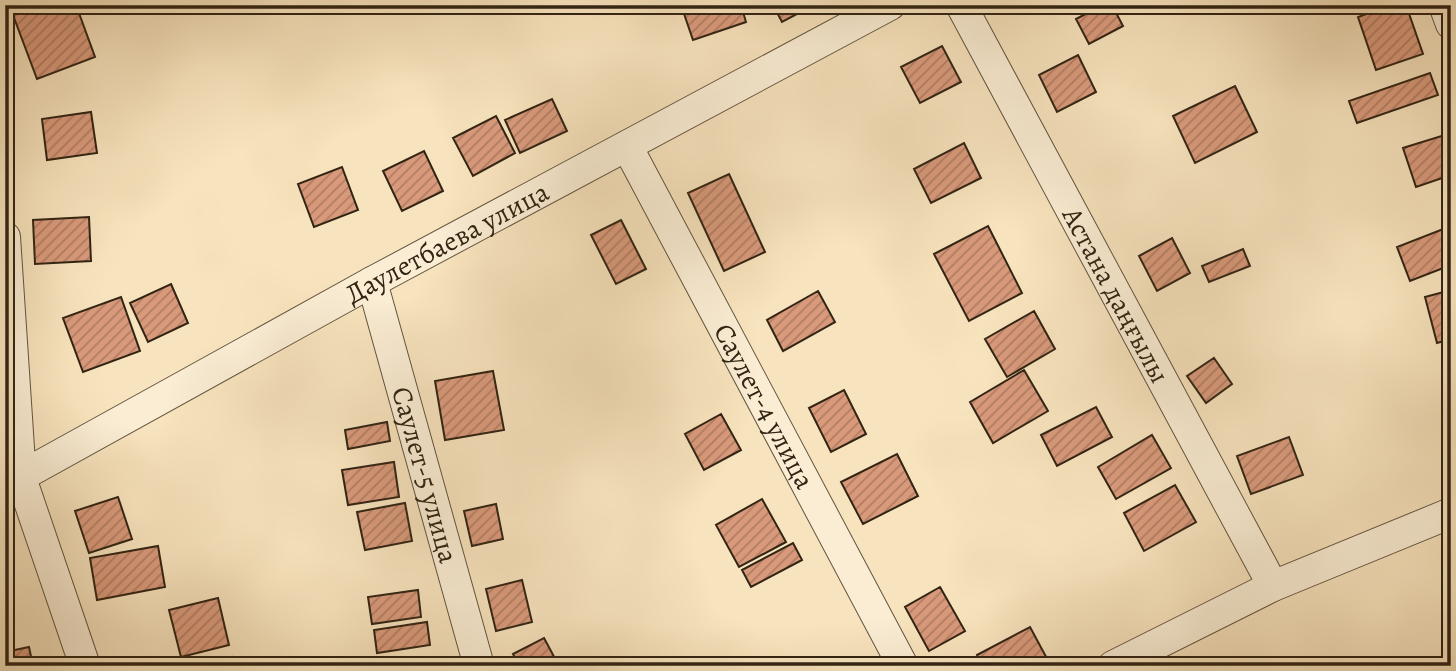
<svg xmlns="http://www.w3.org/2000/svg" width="1456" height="671" viewBox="0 0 1456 671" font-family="Alegreya,serif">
  <defs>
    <pattern id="building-hatch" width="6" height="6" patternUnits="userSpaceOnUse" patternTransform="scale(1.75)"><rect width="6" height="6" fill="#d99a7b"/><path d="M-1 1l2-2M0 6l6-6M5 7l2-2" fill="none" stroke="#b17d64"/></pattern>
  </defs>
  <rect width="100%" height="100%" fill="#f7e3bd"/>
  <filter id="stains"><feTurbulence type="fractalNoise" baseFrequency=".00286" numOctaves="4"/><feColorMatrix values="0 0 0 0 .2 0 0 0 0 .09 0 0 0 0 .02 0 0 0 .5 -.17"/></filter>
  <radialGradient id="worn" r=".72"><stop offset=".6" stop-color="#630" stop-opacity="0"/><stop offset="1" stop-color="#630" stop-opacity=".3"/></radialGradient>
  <path fill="url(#building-hatch)" stroke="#312413" stroke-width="2" d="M40 5H76L95 57 37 79 13 15Z
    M681 5H741L746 22 693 40Z
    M773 5H814L782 22Z
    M1103 5H1112L1123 26 1089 44 1076 19Z
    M1391 5H1406L1423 54 1376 70 1358 17Z
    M942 46 961 82 920 103 901 67Z
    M1078 55 1096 92 1057 112 1039 75Z
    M1430 73 1438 95 1357 123 1349 101Z
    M1235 86 1257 132 1195 163 1173 116Z
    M552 99 567 131 520 153 505 120Z
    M91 112 97 153 47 160 42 119Z
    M496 116 515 153 473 176 453 138Z
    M1451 133V175L1416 187 1403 148Z
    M964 143 981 178 931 203 914 169Z
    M424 151 443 191 402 211 383 171Z
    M342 167 358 210 314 227 298 184Z
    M729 174 765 252 724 271 688 193Z
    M89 217 91 261 35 264 33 220Z
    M621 220 646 269 616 284 591 235Z
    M988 226 1022 293 969 321 934 254Z
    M1451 226V265L1410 281 1397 247Z
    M1172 238 1190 273 1157 291 1139 256Z
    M1243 249 1250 266 1209 282 1202 266Z
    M171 284 188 323 148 342 130 303Z
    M1451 290V339L1437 343 1425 297Z
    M818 291 835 322 783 351 767 320Z
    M121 297 140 351 83 372 63 318Z
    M1034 311 1055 349 1007 377 985 339Z
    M1214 358 1232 384 1206 403 1187 376Z
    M1024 370 1048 411 993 443 970 402Z
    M493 371 504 430 445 440 435 381Z
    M844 390 866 434 831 452 809 408Z
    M1096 407 1112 437 1057 466 1041 435Z
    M721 414 741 450 704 470 685 434Z
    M387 422 390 441 348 449 345 430Z
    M1152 435 1171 468 1116 499 1098 467Z
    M1289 437 1303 475 1251 494 1237 456Z
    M897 454 918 496 863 524 841 482Z
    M394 462 399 497 348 505 342 470Z
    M1175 485 1196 522 1144 551 1124 513Z
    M118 497 132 539 89 553 75 511Z
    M762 499 786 542 739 567 716 525Z
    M405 503 412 541 365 550 357 512Z
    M496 504 503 539 472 546 464 511Z
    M793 543 802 560 751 587 742 570Z
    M158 546 165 587 97 600 90 558Z
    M522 580 532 622 496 631 486 589Z
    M940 587 965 631 929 651 905 607Z
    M418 590 421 617 372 624 368 597Z
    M218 598 229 645 181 657 169 610Z
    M427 622 430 645 377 653 374 630Z
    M1030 627 1051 666H983L977 655Z
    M544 638 559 666H519L513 654Z
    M29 647 33 666H5V652Z
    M232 657 234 666H201Z"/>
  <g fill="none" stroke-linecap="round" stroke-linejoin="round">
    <defs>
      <g id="minor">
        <path id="s1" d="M961 5 1273 586"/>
        <path d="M1444 5 1451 24"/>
        <path id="s2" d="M627 146 903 666"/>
        <path d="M5 237 21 478 85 666"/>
        <path id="s3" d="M372 282 479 666"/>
        <path id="s4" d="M5 485 372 282 890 5"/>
        <path d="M1113 666 1273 586 1451 513"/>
      </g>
    </defs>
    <use href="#minor" stroke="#62543e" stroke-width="32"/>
    <use href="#minor" stroke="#faedd4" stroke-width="30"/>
  </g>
  <g text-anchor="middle" stroke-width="7" stroke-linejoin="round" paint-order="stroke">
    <g font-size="28" fill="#312413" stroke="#faedd4">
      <text dy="10" stroke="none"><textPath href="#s4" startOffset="504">Даулетбаева улица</textPath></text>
      <text dy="10" stroke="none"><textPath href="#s1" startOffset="329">Астана даңғылы</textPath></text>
      <text dy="10" stroke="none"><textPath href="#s2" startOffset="294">Саулет-4 улица</textPath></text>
      <text dy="10" stroke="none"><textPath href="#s3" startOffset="200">Саулет-5 улица</textPath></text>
    </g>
  </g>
  <rect width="1456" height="671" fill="none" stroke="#f7e3bd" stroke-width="28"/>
  <rect x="7" y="7" width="1442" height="657" fill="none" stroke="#312413" stroke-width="3.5"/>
  <rect x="14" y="14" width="1428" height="643" fill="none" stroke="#312413" stroke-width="2"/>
  <rect width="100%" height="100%" filter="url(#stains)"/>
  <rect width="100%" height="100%" fill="url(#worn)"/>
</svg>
